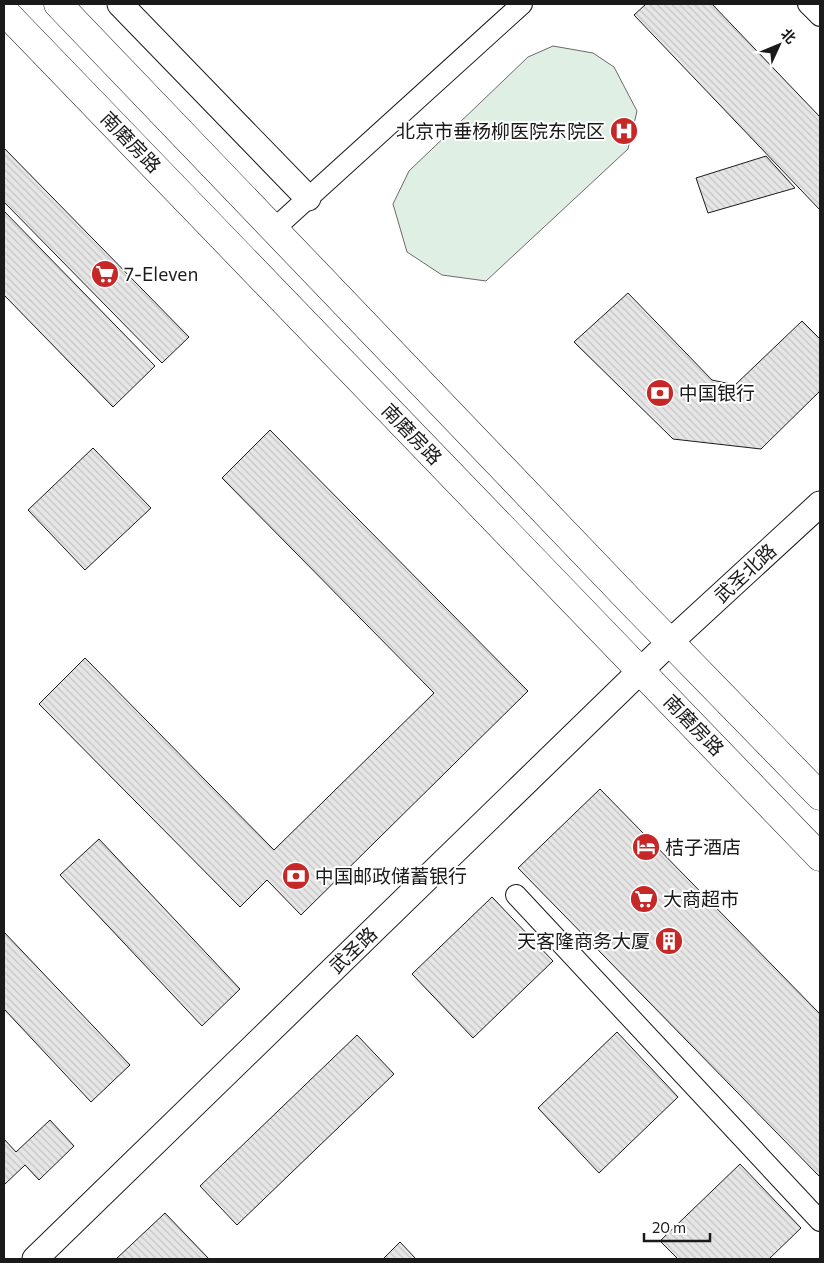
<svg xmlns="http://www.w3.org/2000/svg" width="824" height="1263" viewBox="0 0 824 1263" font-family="Commissioner,'Noto Sans SC',sans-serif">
  <defs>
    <pattern id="building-back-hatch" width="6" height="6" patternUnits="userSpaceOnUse" patternTransform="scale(1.25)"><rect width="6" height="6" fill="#e6e6e6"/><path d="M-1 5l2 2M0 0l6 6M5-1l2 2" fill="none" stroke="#c5c5c5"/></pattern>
  </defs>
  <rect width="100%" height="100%" fill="#fff"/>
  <path fill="#e0efe3" stroke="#6a6a6a" d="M553 46 593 53 614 67 637 111 628 149 486 281 442 275 407 252 393 204 409 171 528 57Z"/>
  <path fill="url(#building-back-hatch)" stroke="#1a1a1a" d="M646 4H712L820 117V210L634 15Z
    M4 148 189 337 162 363 4 202Z
    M766 156 795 188 708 213 696 178Z
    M4 211 155 366 113 407 4 295Z
    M628 293 712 380 735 385 802 321 820 339V391L761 449 673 439 574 342Z
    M270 430 528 691 301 915 267 880 240 907 39 704 85 658 274 850 434 693 222 478Z
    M93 448 151 508 85 570 28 510Z
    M600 789 820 1014V1177L518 868Z
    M99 839 240 989 202 1026 60 875Z
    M492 897 553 961 473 1038 412 974Z
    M4 932 130 1065 91 1102 4 1009Z
    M617 1032 678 1097 599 1173 538 1108Z
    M357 1035 394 1074 237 1225 200 1186Z
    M50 1120 74 1146 39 1180 25 1165 4 1185V1139L16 1152Z
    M740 1164 801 1228 769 1259H678L660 1241Z
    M165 1213 209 1259H116Z
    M400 1242 416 1259H383Z"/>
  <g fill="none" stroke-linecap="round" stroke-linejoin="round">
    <defs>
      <path id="minor" d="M808 4 820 16
        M274 229 522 4
        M516 895 820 1221"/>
      <path id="tertiary" d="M120 4 308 198
        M35 1259 670 642 820 504"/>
      <path id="secondary" d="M58 4 634 605 820 796
        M4 11 820 857"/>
    </defs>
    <use href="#minor" stroke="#1a1a1a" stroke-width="22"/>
    <use href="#tertiary" stroke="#1a1a1a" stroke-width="27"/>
    <use href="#secondary" stroke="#1a1a1a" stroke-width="29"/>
    <use href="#minor" stroke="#fff" stroke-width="20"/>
    <use href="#tertiary" stroke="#fff" stroke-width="25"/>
    <use href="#secondary" stroke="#fff" stroke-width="28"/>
  </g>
  <defs>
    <symbol id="hospital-disc" viewBox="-11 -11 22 22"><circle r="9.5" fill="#c62828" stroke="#fff"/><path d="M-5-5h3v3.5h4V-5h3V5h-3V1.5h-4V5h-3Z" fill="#fff"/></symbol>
    <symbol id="supermarket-disc" viewBox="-11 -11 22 22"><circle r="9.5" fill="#c62828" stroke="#fff"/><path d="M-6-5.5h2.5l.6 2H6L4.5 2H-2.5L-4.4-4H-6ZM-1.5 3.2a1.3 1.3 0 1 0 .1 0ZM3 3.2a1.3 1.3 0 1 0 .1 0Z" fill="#fff"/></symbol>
    <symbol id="bank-disc" viewBox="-11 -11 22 22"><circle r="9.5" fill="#c62828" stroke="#fff"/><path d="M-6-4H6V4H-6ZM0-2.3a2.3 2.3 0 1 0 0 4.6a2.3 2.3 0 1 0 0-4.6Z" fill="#fff"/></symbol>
    <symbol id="hotel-disc" viewBox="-11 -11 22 22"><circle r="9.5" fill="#c62828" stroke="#fff"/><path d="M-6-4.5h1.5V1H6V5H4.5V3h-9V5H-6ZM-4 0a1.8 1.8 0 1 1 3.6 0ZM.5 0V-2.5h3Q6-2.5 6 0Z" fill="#fff"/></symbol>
    <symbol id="building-disc" viewBox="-11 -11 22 22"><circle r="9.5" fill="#c62828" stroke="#fff"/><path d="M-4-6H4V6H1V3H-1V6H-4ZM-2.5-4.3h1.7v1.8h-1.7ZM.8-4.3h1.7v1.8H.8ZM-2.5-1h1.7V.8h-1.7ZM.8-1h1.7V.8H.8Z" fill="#fff"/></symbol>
  </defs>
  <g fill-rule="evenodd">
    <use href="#hospital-disc" x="608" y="115" width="32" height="32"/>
    <use href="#supermarket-disc" x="89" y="258" width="32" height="32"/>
    <use href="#bank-disc" x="644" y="377" width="32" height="32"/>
    <use href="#hotel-disc" x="630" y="831" width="32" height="32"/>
    <use href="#bank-disc" x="280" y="860" width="32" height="32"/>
    <use href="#supermarket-disc" x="628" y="883" width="32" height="32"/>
    <use href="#building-disc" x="653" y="925" width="32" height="32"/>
  </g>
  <g text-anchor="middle" stroke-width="4" stroke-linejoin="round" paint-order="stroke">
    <g font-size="19" fill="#1a1a1a" stroke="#fff" text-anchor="start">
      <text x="605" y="138" text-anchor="end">北京市垂杨柳医院东院区</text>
      <text x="124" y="281">7-Eleven</text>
      <text x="679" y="400">中国银行</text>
      <text x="665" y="854">桔子酒店</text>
      <text x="315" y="883">中国邮政储蓄银行</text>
      <text x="663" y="906">大商超市</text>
      <text x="650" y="948" text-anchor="end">天客隆商务大厦</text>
    </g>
    <g font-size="19" fill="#1a1a1a" stroke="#fff">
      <text transform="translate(131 142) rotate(46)" y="7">南磨房路</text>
      <text transform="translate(412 434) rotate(46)" y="7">南磨房路</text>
      <text transform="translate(745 573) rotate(-43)" y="7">武圣北路</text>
      <text transform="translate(694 725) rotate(46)" y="7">南磨房路</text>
      <text transform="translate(353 950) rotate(-44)" y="7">武圣路</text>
    </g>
  </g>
  <rect width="824" height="1263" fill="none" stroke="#1a1a1a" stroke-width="10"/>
  <g transform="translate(779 45) rotate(46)" stroke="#ffffff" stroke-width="4" paint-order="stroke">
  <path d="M0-4L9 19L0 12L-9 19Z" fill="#1a1a1a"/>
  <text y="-8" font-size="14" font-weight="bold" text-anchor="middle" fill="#1a1a1a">北</text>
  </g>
  <path d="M644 1233v8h66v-8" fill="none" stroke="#1a1a1a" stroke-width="2.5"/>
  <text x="652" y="1233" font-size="15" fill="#1a1a1a" stroke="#ffffff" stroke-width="4" paint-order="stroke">20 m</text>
</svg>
